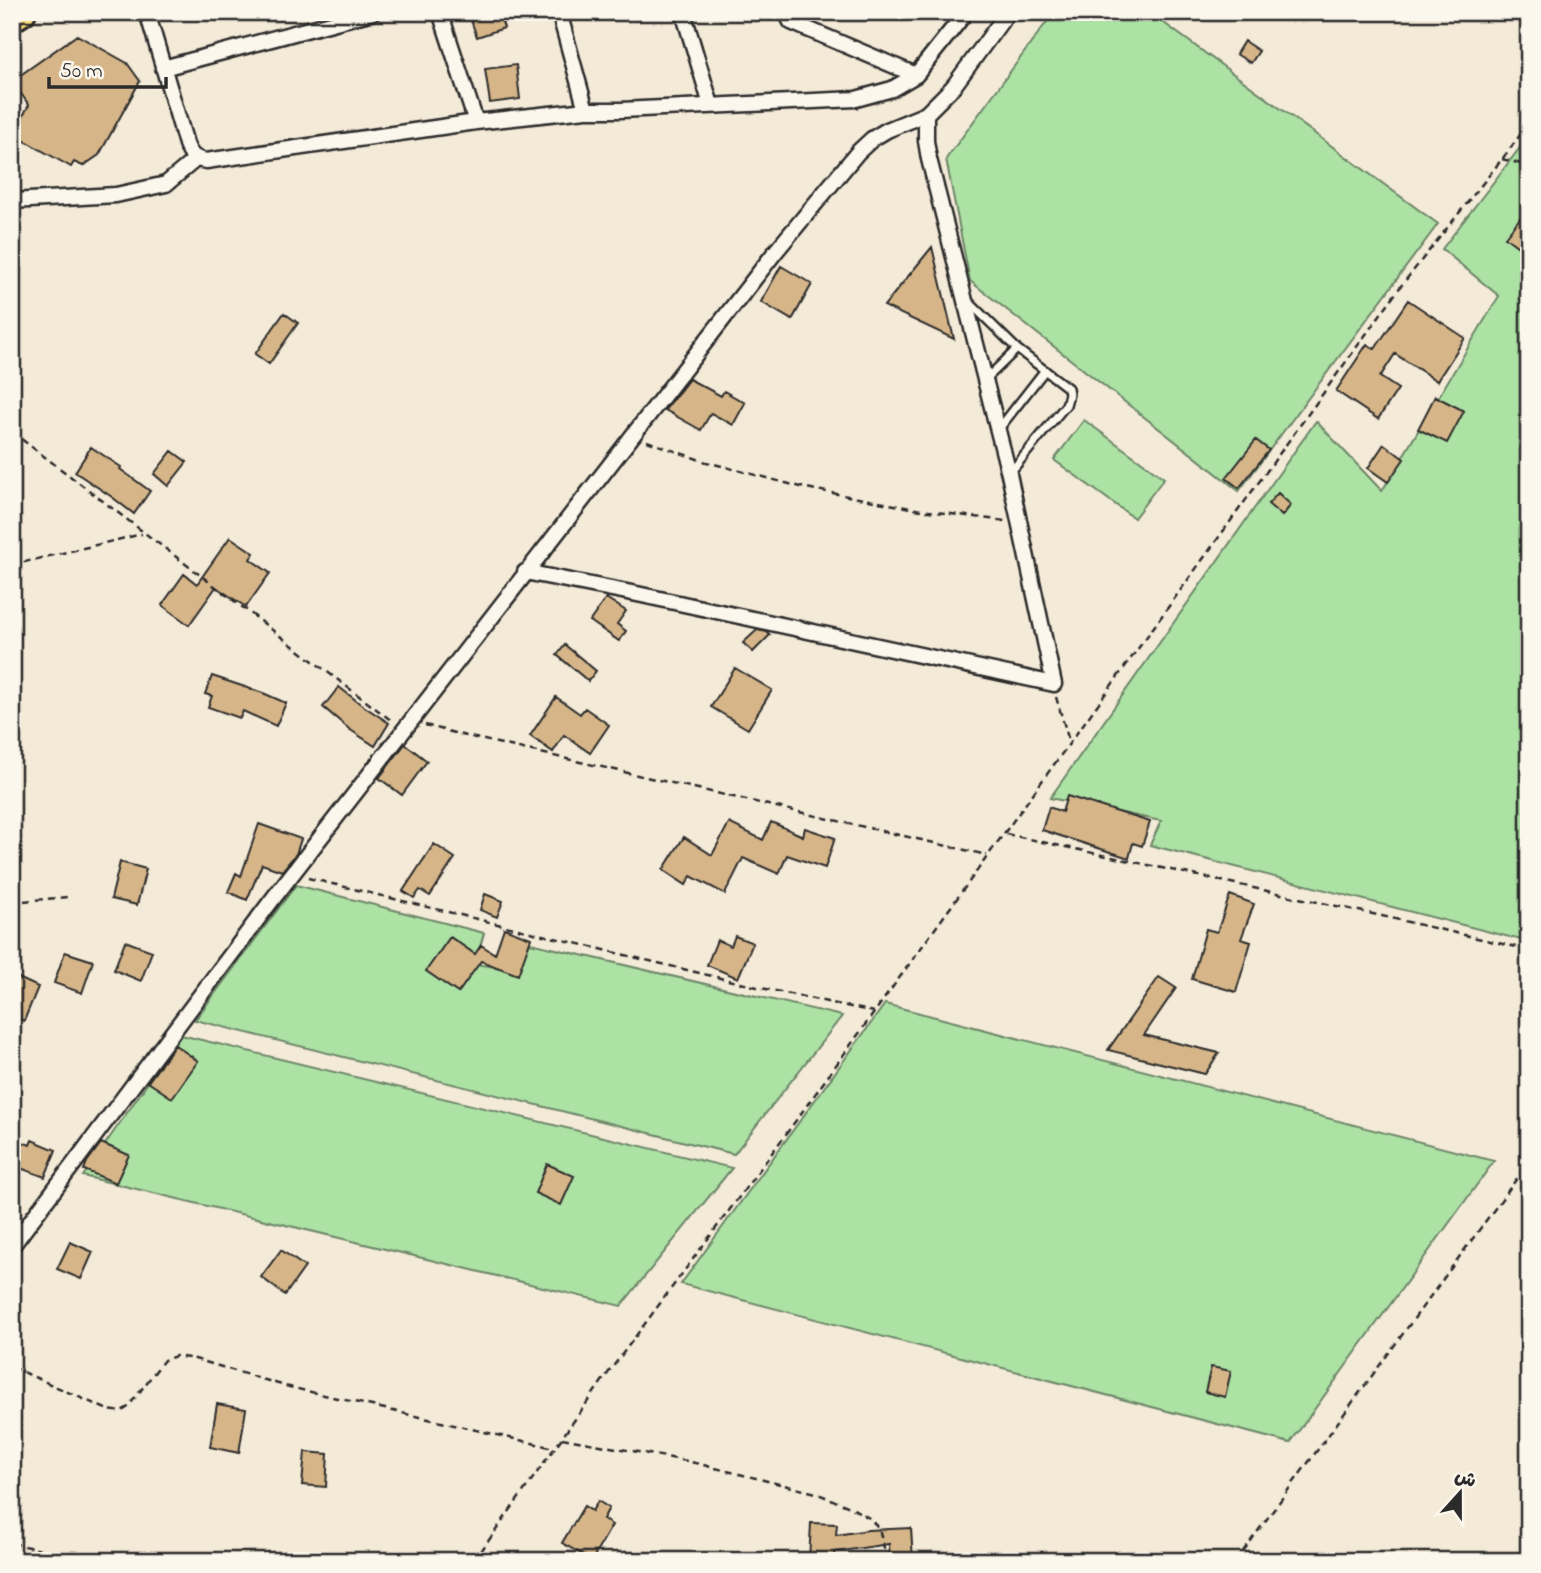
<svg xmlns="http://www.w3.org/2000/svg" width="1541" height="1573" viewBox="0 0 1541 1573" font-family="'Indie Flower','Playpen Sans Arabic',sans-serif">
  <rect width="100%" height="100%" fill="#f4ead8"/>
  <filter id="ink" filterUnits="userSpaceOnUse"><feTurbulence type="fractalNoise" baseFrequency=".0143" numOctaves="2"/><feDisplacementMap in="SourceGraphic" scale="14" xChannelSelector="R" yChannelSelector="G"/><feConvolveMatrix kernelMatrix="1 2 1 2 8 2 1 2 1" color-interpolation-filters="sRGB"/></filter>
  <g filter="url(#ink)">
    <path fill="#ade2a5" stroke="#6c8668" stroke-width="2" d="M1054 12H1149L1438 224 1239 491 970 281 946 159Z
      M1529 136V942L1150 845 1161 821 1050 798 1316 421 1382 491 1499 296 1442 249Z
      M1084 420 1164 478 1134 518 1054 460Z
      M296 885 484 933 475 964 514 970 530 943 842 1016 734 1154 195 1020Z
      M885 1004 1494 1161 1290 1443 681 1284Z
      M181 1035 732 1168 621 1306 83 1176Z"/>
    <path fill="#d6b689" stroke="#2b2b2b" stroke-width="2" d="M468 12H499L504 28 477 37Z
      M77 35 127 63 140 81 99 155 83 166 74 162 71 167 13 134 29 105 12 81Z
      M1244 41 1259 51 1251 63 1236 54Z
      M516 65 520 99 490 103 485 69Z
      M1529 207V255L1505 237Z
      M932 247 954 339 884 306Z
      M781 266 812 284 792 320 761 302Z
      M1408 300 1465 338 1437 381 1395 354 1380 377 1398 389 1378 419 1336 391 1367 344 1375 349Z
      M284 313 298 323 269 364 255 354Z
      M689 379 721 396 724 391 745 403 733 425 711 413 701 430 665 410Z
      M1435 396 1464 411 1447 443 1418 429Z
      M1256 440 1269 450 1239 488 1226 478Z
      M1384 444 1404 459 1388 482 1368 468Z
      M91 447 121 467 120 469 150 491 134 514 112 497 75 472Z
      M172 451 187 462 168 486 154 474Z
      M1278 493 1291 505 1282 516 1268 504Z
      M230 537 254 553 250 559 270 573 246 607 216 587 189 625 162 605 184 574 197 584Z
      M606 598 626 611 617 624 626 631 619 641 590 621Z
      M757 630 767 632 770 635 753 652 743 643Z
      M565 645 596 671 588 681 557 655Z
      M735 668 772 690 748 729 711 707Z
      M212 676 263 693 286 703 276 726 243 711 240 718 208 707 212 696 205 694Z
      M339 687 362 705 389 723 375 746 349 729 323 707Z
      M556 697 580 714 585 708 609 725 590 753 564 735 553 752 530 736Z
      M405 744 427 761 402 795 379 778Z
      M1067 796 1150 822 1142 846 1133 843 1129 858 1042 830 1049 807 1062 812Z
      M771 822 803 836 805 828 835 838 825 868 787 855 779 874 743 858 725 894 691 876 686 885 663 870 684 837 712 855 729 823 763 840Z
      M259 824 301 839 296 854 282 871 262 864 247 900 228 892 236 873 241 876Z
      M434 844 455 858 430 896 420 890 414 898 403 891Z
      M120 862 146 869 137 905 111 899Z
      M485 894 503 901 497 917 480 910Z
      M1230 895 1254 904 1241 939 1251 942 1236 992 1192 979 1206 929 1217 932Z
      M504 928 531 938 518 975 481 961 458 993 426 971 450 937 475 954 481 945 495 954Z
      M735 936 753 943 738 978 707 965 717 940 731 946Z
      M125 941 152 951 141 981 114 970Z
      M65 952 93 961 82 993 54 983Z
      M12 975 38 987 24 1021 12 1016Z
      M1159 977 1176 988 1144 1035 1219 1053 1205 1074 1108 1050Z
      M175 1045 198 1061 172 1098 148 1082Z
      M12 1138 30 1145 32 1140 56 1150 45 1177 12 1165Z
      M101 1143 129 1155 116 1183 84 1170 87 1162Z
      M547 1164 574 1176 561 1205 535 1193Z
      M70 1242 93 1252 81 1279 57 1269Z
      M281 1250 305 1267 285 1295 261 1277Z
      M1211 1367 1231 1371 1225 1397 1205 1392Z
      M217 1404 246 1409 239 1453 210 1447Z
      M305 1452 328 1454 326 1487 302 1485Z
      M598 1501 609 1508 603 1519 612 1525 592 1560 562 1543 584 1506 592 1511Z
      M811 1523 837 1524 836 1535 868 1530 911 1528 913 1561H890L889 1544 835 1552V1561H809Z"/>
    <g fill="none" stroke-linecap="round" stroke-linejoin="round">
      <defs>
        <path id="lane" d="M968 301 1017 349 1068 388 1069 394 1066 405 1009 474
          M985 380 1017 349
          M998 430 1045 370"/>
        <path id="street" d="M147 12 186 144C190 155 194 159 206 161L476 122 586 110H620L856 99 892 89 916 75 966 12
          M440 12 476 122
          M559 12 586 110
          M683 12 711 105
          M786 12 791 22 916 75
          M163 68 373 12
          M12 201 116 195 166 184 196 159
          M525 572 637 594 1054 684 1009 474 929 159 926 141V114
          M12 1246 272 900 776 251 858 152 872 139 887 130 926 114 953 87 1008 12"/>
        <path id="highway" d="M12 19 23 12"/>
      </defs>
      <use href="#lane" stroke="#2b2b2b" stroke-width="12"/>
      <use href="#street" stroke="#2b2b2b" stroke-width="19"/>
      <use href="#highway" stroke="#2b2b2b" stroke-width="30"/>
      <path stroke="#2b2b2b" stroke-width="2.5" stroke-dasharray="7 5" stroke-linecap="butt" d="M1502 159 1529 166
        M12 432 392 721
        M647 441 703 461 801 487 921 510 1005 521
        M12 565 142 534
        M1056 697 1069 741
        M425 725 462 735 987 855
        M1006 834 1382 916 1529 950
        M308 878 757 987 874 1012
        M12 902 68 897
        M12 1367 108 1410C116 1411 121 1413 128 1407L164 1360 176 1356 195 1359 285 1386 554 1448
        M562 1438 687 1461 816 1493 852 1508 869 1518 879 1528 886 1556V1561
        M12 1543 85 1561
        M474 1561 603 1380 789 1130 1401 286 1506 154 1529 123
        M1236 1561 1529 1162"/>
      <use href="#lane" stroke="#fbf7ec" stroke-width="7"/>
      <use href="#street" stroke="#fbf7ec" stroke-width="14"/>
      <use href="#highway" stroke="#fedf80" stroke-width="24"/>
    </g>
  </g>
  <rect width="1541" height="1573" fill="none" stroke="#fbf7ec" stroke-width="42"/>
  <rect x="21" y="21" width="1499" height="1531" fill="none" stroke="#2b2b2b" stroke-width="2.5" filter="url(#ink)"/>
  <g transform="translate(1460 1493) rotate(21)" stroke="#fbf7ec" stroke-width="5" paint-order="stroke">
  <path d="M0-5L12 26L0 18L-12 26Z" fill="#2b2b2b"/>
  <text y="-10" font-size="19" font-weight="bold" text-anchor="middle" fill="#2b2b2b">ش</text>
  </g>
  <path d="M49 77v10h117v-10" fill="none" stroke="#2b2b2b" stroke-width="3.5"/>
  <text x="60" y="77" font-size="21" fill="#2b2b2b" stroke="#fbf7ec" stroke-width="5" paint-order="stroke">50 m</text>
</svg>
